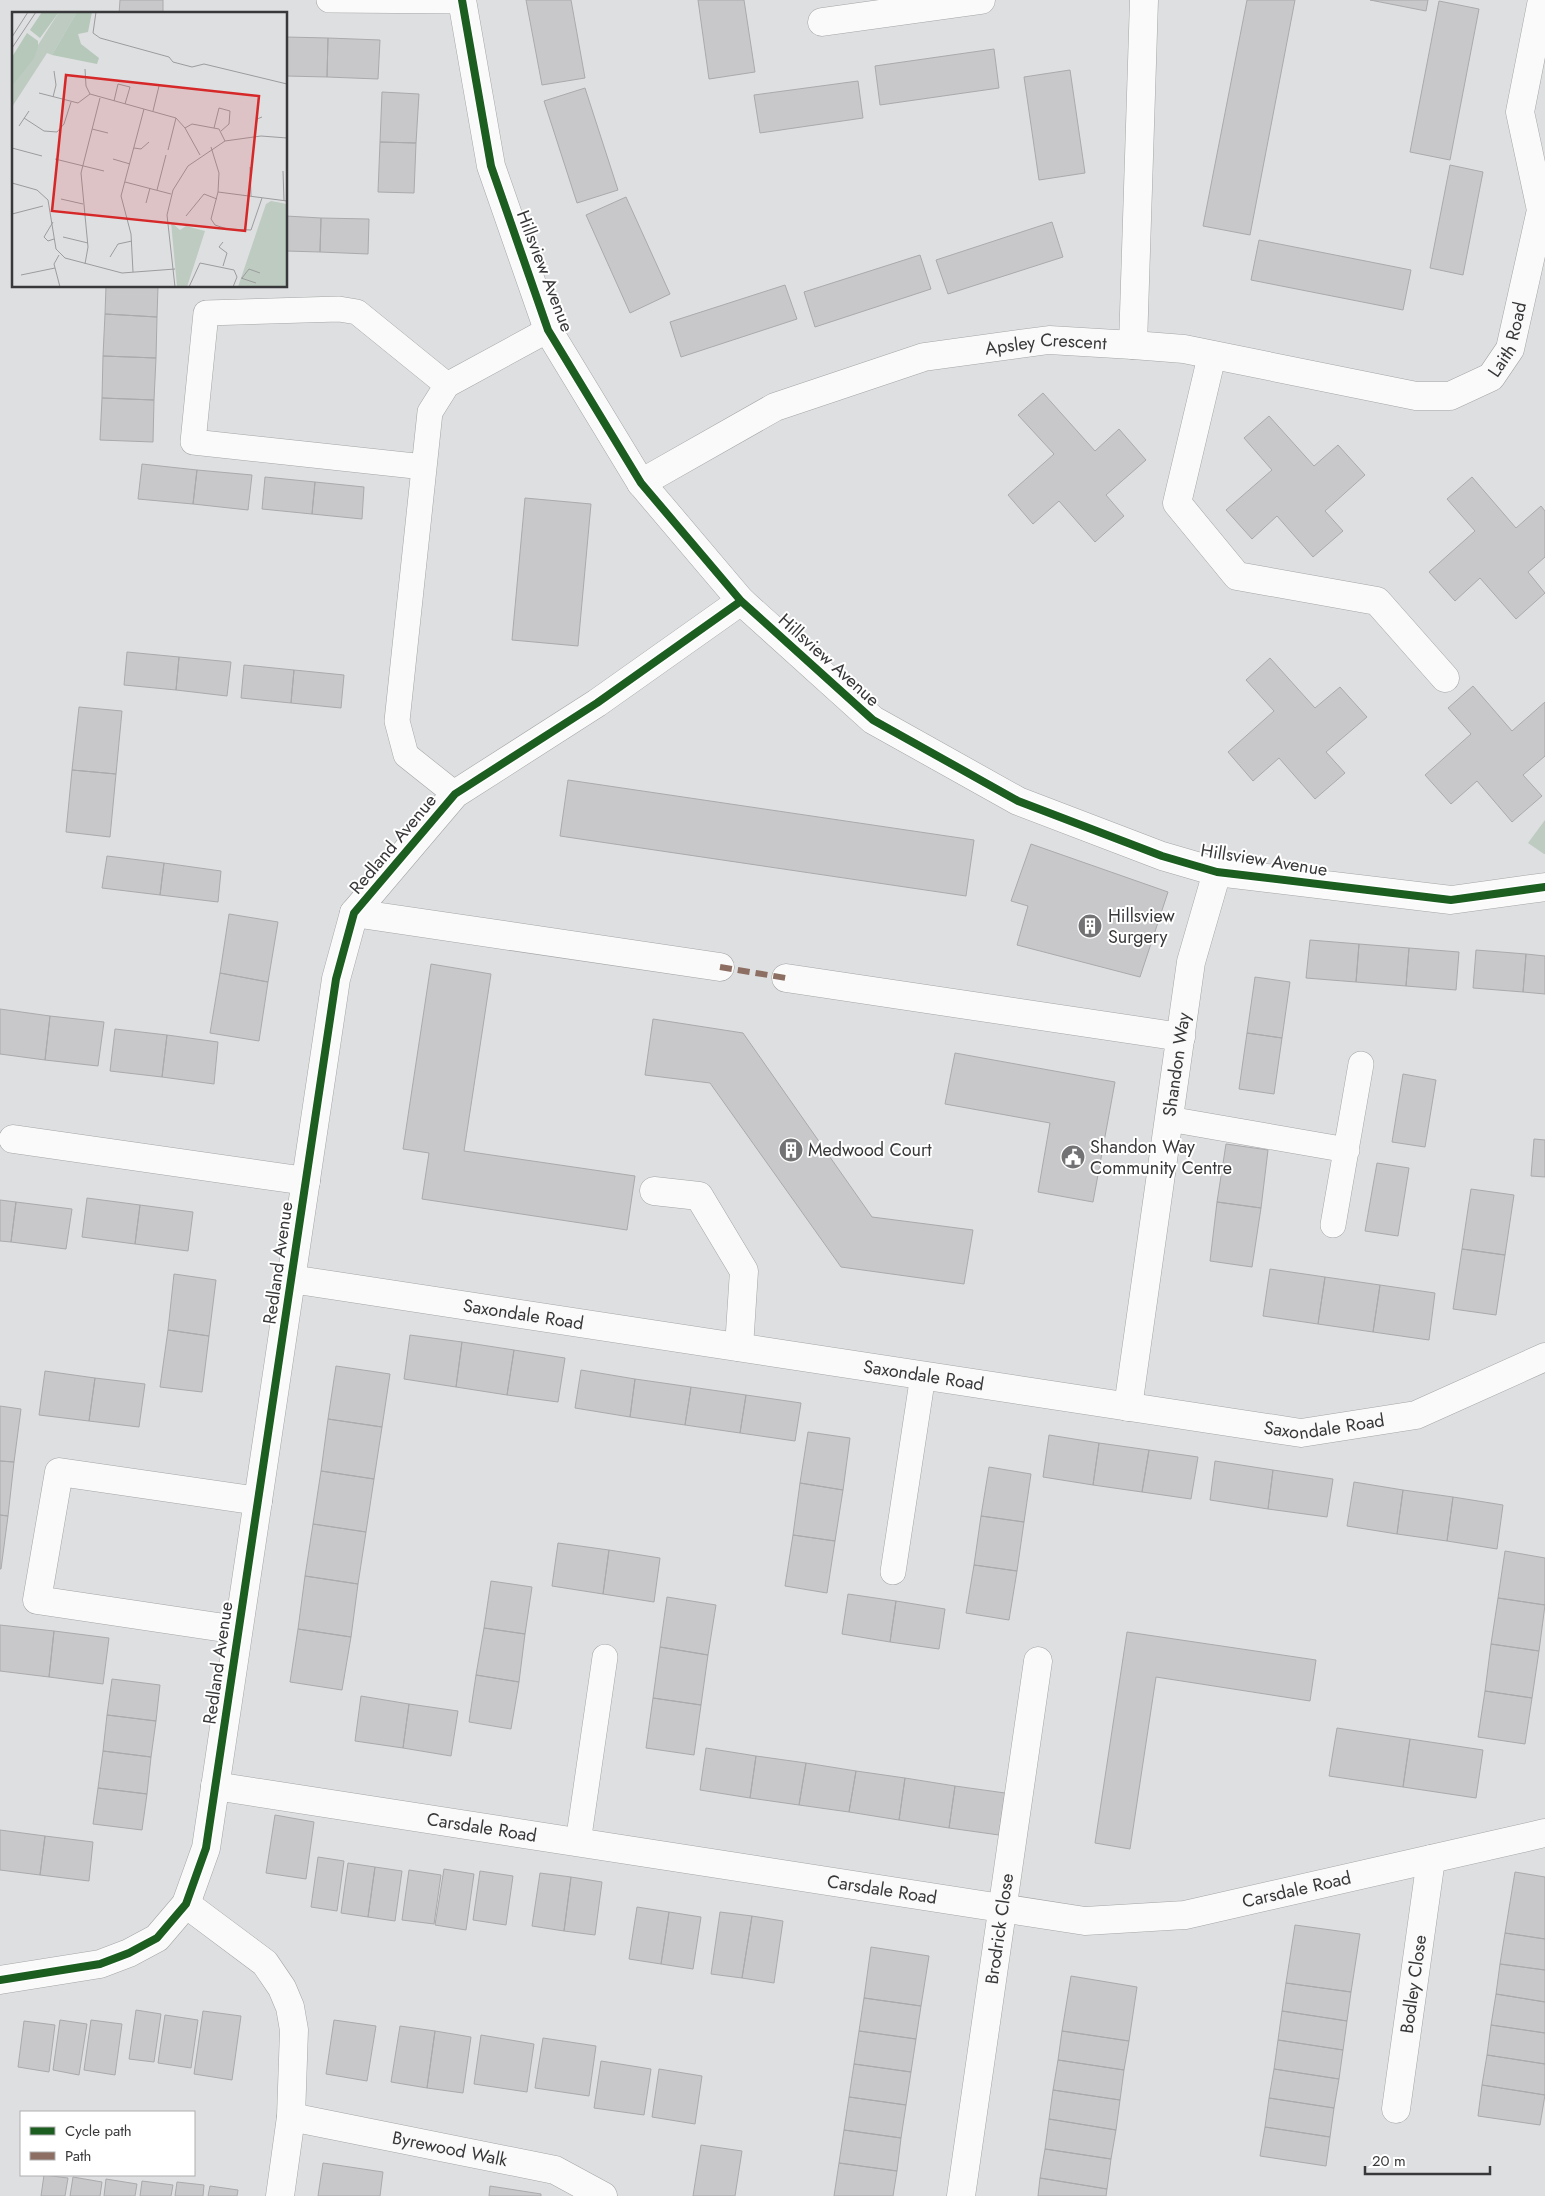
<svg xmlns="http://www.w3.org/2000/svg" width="1545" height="2196" viewBox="0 0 1545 2196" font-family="Jost,sans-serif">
  <rect width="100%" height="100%" fill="#dedfe1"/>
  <path fill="#bdcbc1" d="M1545 820V854H1544L1528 843Z"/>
  <path fill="#c8c8ca" stroke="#aaaaac" d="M120 0H163V14H119Z
    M526 0H571L585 78 542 85Z
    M698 0H744L755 72 709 79Z
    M1247 0H1295L1250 235 1203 226Z
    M1370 0H1428L1426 11Z
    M1439 1 1479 9 1450 160 1410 152Z
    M286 37 328 38 327 77 286 76Z
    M328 38 380 40 378 79 327 77Z
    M994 49 999 88 880 105 875 66Z
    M1070 70 1085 173 1039 180 1024 77Z
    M858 81 863 118 760 133 754 95Z
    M585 88 618 190 577 203 544 101Z
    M382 92 419 94 416 143 380 142Z
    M380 142 416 143 414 193 378 192Z
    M1450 165 1483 172 1463 275 1430 268Z
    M626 197 670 294 630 313 586 215Z
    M286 216 321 218 320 252 286 251Z
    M321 218 369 219 368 254 320 252Z
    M1052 222 1063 257 948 294 936 260Z
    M1259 240 1411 270 1403 310 1251 280Z
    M920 255 931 289 815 327 804 292Z
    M785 285 797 319 681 357 670 322Z
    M106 286H158L157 317 105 314Z
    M105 314 157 317 156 358 103 356Z
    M103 356 156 358 154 400 102 398Z
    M1043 393 1095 451 1119 429 1146 460 1106 495 1124 516 1095 542 1059 501 1033 524 1008 495 1054 454 1018 415Z
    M102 398 154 400 153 442 100 440Z
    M1269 416 1314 466 1338 445 1365 475 1325 511 1343 531 1313 557 1277 516 1252 539 1226 510 1272 470 1244 438Z
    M142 464 197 470 193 504 138 499Z
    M197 470 252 475 248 510 193 504Z
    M265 477 315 482 312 514 262 509Z
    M1472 477 1516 528 1541 506 1545 511V557L1528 572 1545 593 1516 619 1480 578 1455 601 1429 572 1475 531 1447 499Z
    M315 482 364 487 362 519 312 514Z
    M525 498 591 504 578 646 512 640Z
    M127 652 179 657 176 690 124 685Z
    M179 657 231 662 227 696 176 690Z
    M1270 658 1315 708 1340 687 1367 717 1326 752 1345 773 1315 799 1279 758 1253 781 1228 752 1274 711 1246 680Z
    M244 665 294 670 291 703 241 698Z
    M294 670 344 675 341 708 291 703Z
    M1473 686 1512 731 1545 702V756L1523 775 1542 796 1512 822 1477 781 1451 804 1425 775 1471 734 1448 708Z
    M79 707 122 711 116 774 72 770Z
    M72 770 116 774 110 837 66 832Z
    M568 780 974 840 966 896 560 836Z
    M1031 844 1168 892 1140 977 1017 945 1028 906 1011 901Z
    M107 856 164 863 160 895 102 888Z
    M164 863 221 871 218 902 160 895Z
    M229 914 278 922 268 982 220 973Z
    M1310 940 1359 944 1356 982 1306 978Z
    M1359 944 1409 948 1406 986 1356 982Z
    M1409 948 1459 952 1456 990 1406 986Z
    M1476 950 1526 954 1523 992 1473 988Z
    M1526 954 1545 956V994L1523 992Z
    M431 964 491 974 464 1151 635 1176 627 1230 422 1199 429 1153 403 1149Z
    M220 973 268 982 259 1041 210 1033Z
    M1255 977 1290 982 1282 1038 1247 1033Z
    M0 1009 50 1016 45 1060 0 1054Z
    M50 1016 104 1022 98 1066 45 1060Z
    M653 1019 743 1033 872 1217 973 1230 964 1284 841 1267 710 1083 645 1075Z
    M115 1029 167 1035 162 1077 110 1071Z
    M1247 1033 1282 1038 1274 1094 1239 1089Z
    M167 1035 218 1042 214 1084 162 1077Z
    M955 1053 1115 1082 1093 1202 1038 1192 1050 1123 945 1104Z
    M1403 1074 1436 1080 1425 1147 1392 1142Z
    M1534 1139 1545 1140V1177L1531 1176Z
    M1226 1144 1268 1150 1261 1208 1217 1202Z
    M1377 1163 1409 1168 1398 1236 1365 1231Z
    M1471 1189 1514 1195 1505 1255 1462 1249Z
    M87 1198 140 1205 135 1244 82 1237Z
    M0 1200 16 1202 11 1242 0 1241Z
    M16 1202 72 1209 66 1249 11 1242Z
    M1217 1202 1261 1208 1252 1267 1210 1261Z
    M140 1205 193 1212 188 1251 135 1244Z
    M1462 1249 1505 1255 1496 1315 1453 1309Z
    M1270 1269 1325 1277 1318 1324 1263 1316Z
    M174 1274 216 1280 209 1336 168 1330Z
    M1325 1277 1380 1285 1373 1332 1318 1324Z
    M1380 1285 1435 1293 1429 1340 1373 1332Z
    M168 1330 209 1336 202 1392 160 1387Z
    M410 1335 462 1342 456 1387 404 1379Z
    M462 1342 514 1350 507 1395 456 1387Z
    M514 1350 565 1358 558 1402 507 1395Z
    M336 1366 390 1374 382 1427 328 1419Z
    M581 1370 635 1379 630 1417 575 1408Z
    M45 1371 95 1378 89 1421 39 1415Z
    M95 1378 145 1384 139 1427 89 1421Z
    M635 1379 691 1387 685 1425 630 1417Z
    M691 1387 746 1395 740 1433 685 1425Z
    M746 1395 801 1403 795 1441 740 1433Z
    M0 1406 21 1409 14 1462 0 1461Z
    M328 1419 382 1427 374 1479 321 1471Z
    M808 1432 850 1438 843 1490 800 1483Z
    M1049 1435 1099 1443 1093 1485 1043 1477Z
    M1099 1443 1149 1450 1142 1492 1093 1485Z
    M1149 1450 1198 1457 1191 1499 1142 1492Z
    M0 1461 14 1462 8 1516 0 1515Z
    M1215 1461 1273 1470 1268 1509 1210 1500Z
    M989 1467 1031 1474 1024 1522 981 1516Z
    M1273 1470 1333 1479 1327 1517 1268 1509Z
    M321 1471 374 1479 366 1532 313 1524Z
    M1354 1482 1403 1490 1397 1534 1347 1526Z
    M800 1483 843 1490 835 1541 793 1535Z
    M1403 1490 1453 1497 1447 1541 1397 1534Z
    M1453 1497 1503 1505 1497 1549 1447 1541Z
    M0 1515 8 1516 1 1569H0Z
    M981 1516 1024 1522 1017 1571 974 1565Z
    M313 1524 366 1532 358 1584 305 1576Z
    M793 1535 835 1541 827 1593 785 1586Z
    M558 1543 609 1550 603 1594 552 1586Z
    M609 1550 660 1558 654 1602 603 1594Z
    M1505 1551 1545 1558V1605L1498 1598Z
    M974 1565 1017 1571 1009 1620 966 1613Z
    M305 1576 358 1584 351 1637 298 1629Z
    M491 1581 532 1587 525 1634 484 1628Z
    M848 1594 896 1601 890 1642 842 1634Z
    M667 1597 716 1605 708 1655 660 1647Z
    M1498 1598 1545 1605 1539 1651 1491 1644Z
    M896 1601 945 1609 939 1649 890 1642Z
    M0 1625 54 1631 49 1677 0 1671Z
    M484 1628 525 1634 519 1682 476 1675Z
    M298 1629 351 1637 342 1690 290 1682Z
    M54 1631 109 1638 103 1684 49 1677Z
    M1127 1632 1316 1660 1310 1701 1156 1677 1130 1849 1095 1843Z
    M1491 1644 1539 1651 1532 1698 1485 1691Z
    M660 1647 708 1655 701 1705 653 1698Z
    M476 1675 519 1682 511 1729 469 1722Z
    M112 1679 160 1685 156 1721 107 1715Z
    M1485 1691 1532 1698 1525 1744 1478 1737Z
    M361 1696 409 1704 403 1748 355 1741Z
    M653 1698 701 1705 694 1755 646 1748Z
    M409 1704 458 1711 451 1756 403 1748Z
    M107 1715 156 1721 151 1757 103 1751Z
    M1337 1728 1410 1739 1403 1787 1329 1776Z
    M1410 1739 1483 1750 1476 1798 1403 1787Z
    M706 1748 756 1756 750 1798 700 1790Z
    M103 1751 151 1757 147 1794 98 1788Z
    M756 1756 806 1763 799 1805 750 1798Z
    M806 1763 856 1771 849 1812 799 1805Z
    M856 1771 905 1778 899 1820 849 1812Z
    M905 1778 955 1786 949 1828 899 1820Z
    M955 1786 1005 1793 999 1835 949 1828Z
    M98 1788 147 1794 142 1830 93 1824Z
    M275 1815 314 1822 306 1879 266 1873Z
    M0 1830 45 1836 40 1875 0 1870Z
    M45 1836 93 1842 89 1881 40 1875Z
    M318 1857 344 1861 337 1911 311 1907Z
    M348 1863 375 1867 368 1917 341 1913Z
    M375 1867 402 1871 395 1921 368 1917Z
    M444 1869 474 1874 466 1930 435 1925Z
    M409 1870 441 1875 434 1924 402 1920Z
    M480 1871 513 1876 506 1925 473 1920Z
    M1515 1872 1545 1877V1939L1505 1933Z
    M540 1873 571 1877 564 1931 532 1926Z
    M571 1877 602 1882 595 1935 564 1931Z
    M637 1907 669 1912 661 1964 629 1959Z
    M669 1912 701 1917 693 1969 661 1964Z
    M720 1912 752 1916 742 1978 711 1974Z
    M752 1916 783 1921 774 1983 742 1978Z
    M1295 1925 1360 1934 1351 1992 1286 1983Z
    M1505 1933 1545 1939V1970L1500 1964Z
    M871 1947 929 1956 921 2006 864 1998Z
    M1500 1964 1545 1970V2002L1496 1994Z
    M1071 1976 1137 1987 1129 2041 1062 2031Z
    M1286 1983 1351 1992 1347 2021 1282 2011Z
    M1496 1994 1545 2002V2033L1491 2025Z
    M864 1998 921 2006 916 2039 859 2031Z
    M136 2010 161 2014 154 2062 129 2059Z
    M203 2011 241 2016 232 2080 194 2074Z
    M1282 2011 1347 2021 1343 2050 1278 2040Z
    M165 2015 198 2020 191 2068 158 2063Z
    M60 2020 87 2024 79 2075 53 2070Z
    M91 2020 122 2024 115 2075 84 2070Z
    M334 2020 376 2026 367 2081 326 2074Z
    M24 2021 55 2025 49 2072 18 2067Z
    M1491 2025 1545 2033V2064L1487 2055Z
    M400 2026 435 2031 427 2088 391 2082Z
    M435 2031 471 2037 463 2093 427 2088Z
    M859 2031 916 2039 911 2072 854 2064Z
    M1062 2031 1129 2041 1124 2070 1058 2060Z
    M481 2035 534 2044 527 2092 474 2084Z
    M543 2038 596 2046 589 2096 535 2088Z
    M1278 2040 1343 2050 1339 2079 1274 2069Z
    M1487 2055 1545 2064V2095L1482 2085Z
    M1058 2060 1124 2070 1120 2100 1053 2090Z
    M601 2061 651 2069 644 2115 594 2108Z
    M854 2064 911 2072 906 2105 849 2097Z
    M659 2069 702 2076 695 2124 652 2117Z
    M1274 2069 1339 2079 1334 2108 1269 2098Z
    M1482 2085 1545 2095 1540 2125 1478 2116Z
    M1053 2090 1120 2100 1116 2130 1049 2119Z
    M849 2097 906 2105 901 2138 844 2130Z
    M1269 2098 1334 2108 1330 2137 1265 2127Z
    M1049 2119 1116 2130 1111 2159 1045 2149Z
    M1265 2127 1330 2137 1326 2166 1260 2156Z
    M844 2130 901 2138 897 2171 839 2163Z
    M701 2145 742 2151 735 2196H693Z
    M1045 2149 1111 2159 1107 2189 1040 2178Z
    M323 2163 383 2172 380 2196H318Z
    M839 2163 897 2171 893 2196H834Z
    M44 2175 68 2178 65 2196H41Z
    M73 2177 102 2182 100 2196H70Z
    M1040 2178 1107 2189 1106 2196H1038Z
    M106 2179 137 2184 135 2196H104Z
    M142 2181 173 2185 171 2196H140Z
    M177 2182 204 2185 203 2196H175Z
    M210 2186 238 2190 237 2196H208Z
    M490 2186 541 2194V2196H489Z"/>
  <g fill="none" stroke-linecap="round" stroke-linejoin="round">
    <defs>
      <path id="service" d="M329 0 462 1
        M424 467 193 442 206 313 339 309 357 312 447 385
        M455 794 406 755 397 721 430 412 447 385 548 330
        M1169 1119 1347 1150
        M1333 1225 1361 1064
        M893 1572 923 1375
        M578 1843 605 1657"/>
      <g id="minor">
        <path d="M822 22 981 0"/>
        <path id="s1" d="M1133 345 1184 349 1416 396H1450L1491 377 1510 349 1541 210 1520 112 1542 0"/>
        <path d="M1212 355 1177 503 1237 576 1377 601 1445 678"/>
        <path id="s2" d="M641 483 775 407 924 357 1049 340 1133 345 1144 0"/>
        <path d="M354 913 720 967"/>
        <path d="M786 978 1181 1037"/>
        <path d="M13 1139 306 1181"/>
        <path d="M654 1191 699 1196 744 1271 739 1347"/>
        <path id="s3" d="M291 1279 1301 1433 1416 1415 1545 1357"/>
        <path id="s4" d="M1128 1407 1191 962 1217 872"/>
        <path d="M238 1630 37 1600 59 1472 258 1501"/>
        <path id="s5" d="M215 1786 1085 1921 1185 1915 1545 1833"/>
        <path d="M186 1904 265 1963 282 1988 290 2007 294 2030 291 2117 280 2196"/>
        <path d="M0 1980 100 1964 129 1953 157 1938 186 1904 206 1848 336 979 354 913 455 794 597 703 741 601"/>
        <path id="s6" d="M1396 2109 1431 1859"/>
        <path id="s7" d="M291 2117 555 2170 603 2196"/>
        <path id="s8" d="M961 2196 1038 1661"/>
      </g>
      <path id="tertiary" d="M462 0 491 166 548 330 641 483 741 601 873 720 1018 801 1162 856 1217 872 1451 900 1545 887"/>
    </defs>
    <use href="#service" stroke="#a4a5a6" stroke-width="26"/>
    <use href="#minor" stroke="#a4a5a6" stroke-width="29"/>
    <use href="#tertiary" stroke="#a4a5a6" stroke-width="29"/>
    <use href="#service" stroke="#fafafa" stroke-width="25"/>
    <use href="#minor" stroke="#fafafa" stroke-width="28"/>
    <use href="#tertiary" stroke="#fafafa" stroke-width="28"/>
    <path stroke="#8d6e63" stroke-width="6" stroke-dasharray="12 6" stroke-linecap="butt" d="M720 967 786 978"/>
    <defs>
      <path id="cycleway" d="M462 0 491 166 548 330 641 483 741 601 873 720 1018 801 1162 856 1217 872 1451 900 1545 887
        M0 1980 100 1964 129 1953 157 1938 186 1904 206 1848 336 979 354 913 455 794 597 703 741 601"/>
    </defs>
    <use href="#cycleway" stroke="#fff" stroke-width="11"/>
    <use href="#cycleway" stroke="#1b5e20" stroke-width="8"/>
  </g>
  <defs>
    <symbol id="building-disc" viewBox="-11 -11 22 22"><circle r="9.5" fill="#727274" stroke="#fff"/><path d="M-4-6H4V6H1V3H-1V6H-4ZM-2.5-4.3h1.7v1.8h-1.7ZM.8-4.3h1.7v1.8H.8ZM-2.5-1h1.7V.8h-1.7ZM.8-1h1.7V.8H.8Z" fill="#fff"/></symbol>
    <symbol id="civic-disc" viewBox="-11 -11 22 22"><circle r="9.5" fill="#727274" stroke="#fff"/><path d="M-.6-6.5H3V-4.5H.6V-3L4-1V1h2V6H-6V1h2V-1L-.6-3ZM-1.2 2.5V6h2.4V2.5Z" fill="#fff"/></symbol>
  </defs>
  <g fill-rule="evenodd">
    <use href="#building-disc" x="1076" y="912" width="28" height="28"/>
    <use href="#building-disc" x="777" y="1136" width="28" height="28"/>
    <use href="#civic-disc" x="1059" y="1143" width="28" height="28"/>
  </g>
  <g text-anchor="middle" stroke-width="4" stroke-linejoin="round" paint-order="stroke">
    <g font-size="18" fill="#38383a" stroke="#fff">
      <text transform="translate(545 271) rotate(69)" y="6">Hillsview Avenue</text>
      <text dy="6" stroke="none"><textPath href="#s1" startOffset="409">Laith Road</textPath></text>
      <text dy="6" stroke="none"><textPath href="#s2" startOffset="434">Apsley Crescent</textPath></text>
      <text transform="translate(829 660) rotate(42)" y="6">Hillsview Avenue</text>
      <text transform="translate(393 844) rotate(-50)" y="6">Redland Avenue</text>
      <text transform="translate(1264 860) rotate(9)" y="6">Hillsview Avenue</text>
      <text dy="6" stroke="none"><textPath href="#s4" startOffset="346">Shandon Way</textPath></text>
      <text transform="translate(278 1263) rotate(-82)" y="6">Redland Avenue</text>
      <text dy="6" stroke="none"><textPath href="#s3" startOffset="235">Saxondale Road</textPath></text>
      <text dy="6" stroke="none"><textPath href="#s3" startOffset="640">Saxondale Road</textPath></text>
      <text dy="6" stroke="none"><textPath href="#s3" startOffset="1045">Saxondale Road</textPath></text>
      <text transform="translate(218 1663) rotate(-82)" y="6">Redland Avenue</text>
      <text dy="6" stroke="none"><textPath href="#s5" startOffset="270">Carsdale Road</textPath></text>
      <text dy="6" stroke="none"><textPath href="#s5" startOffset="675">Carsdale Road</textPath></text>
      <text dy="6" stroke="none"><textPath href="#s5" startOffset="1095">Carsdale Road</textPath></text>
      <text dy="6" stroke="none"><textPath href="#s8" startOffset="270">Brodrick Close</textPath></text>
      <text dy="6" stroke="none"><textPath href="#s6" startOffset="126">Bodley Close</textPath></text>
      <text dy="6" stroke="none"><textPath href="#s7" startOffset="162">Byrewood Walk</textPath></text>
    </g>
    <g font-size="18" fill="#38383a" stroke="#fff" text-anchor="start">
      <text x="1108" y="922">Hillsview<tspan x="1108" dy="21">Surgery</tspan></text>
      <text x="1090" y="1153">Shandon Way<tspan x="1090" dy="21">Community Centre</tspan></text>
      <text x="808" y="1156">Medwood Court</text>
    </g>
  </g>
  <g transform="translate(12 12)">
    <rect width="275" height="275" fill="#dedfe1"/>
    <path d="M47 0H65L40 43 35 41 0 95V74ZM259 189 275 192V275H226L254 192ZM159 210 168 218 174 214 193 219 175 275 165 274Z" fill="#bdcbc1"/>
    <path d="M30 0H47L28 26 18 18ZM65 0H80L76 20 66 22 69 32 87 46 85 52 40 43ZM15 21 26 29V35L22 46 0 74V45Z" fill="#b5c8ba"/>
    <path fill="none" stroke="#9c9c9e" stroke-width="1" d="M84 0 81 21 88 26 157 45 161 50 180 55 192 52 275 72M0 25 16 0M0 36 24 0M73 57 74 74 78 82 164 106 173 116 188 143M27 81 66 91 78 82M41 85 44 73 42 59M102 89 106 72 118 75 113 92M141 99 147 74M12 106 32 119 45 120 52 112 59 90M7 114 17 99M173 116 180 112 207 117 213 129M202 116 207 96 218 99 217 112 209 119M80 117 96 121M243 124 245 107 250 105M199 135 207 161 206 180 275 189M0 136 30 144M122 136 129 137 137 130M156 138 164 106M43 147 92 159M101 147 118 152M238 155 239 184M271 159 272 189M113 170 159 182M0 171 25 178 36 188 44 237 53 246 110 261 163 257M145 178 154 143M206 180 199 207 203 213 215 217 239 218 250 186M49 187 71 192M134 191 138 176M0 202 31 194M174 204 192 182 205 187M41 210 32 225 36 229 42 227M51 225 76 231M211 230 207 235 215 241 211 254M47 243 42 252 48 275M98 245 106 232 120 229M73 252 76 235 69 161 88 86M121 260 119 222 109 184 132 97M9 263 43 256M229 266 244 271M230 266 237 257 248 261M163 275 155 203 161 178 176 154 213 129 249 124 275 126M177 275 188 251 222 258 225 265 221 275"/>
    <path fill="#d62828" fill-opacity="0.15" stroke="#d62828" stroke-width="2.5" d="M54 63 247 84 233 219 40 199Z"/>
    <rect width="275" height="275" fill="none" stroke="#38383a" stroke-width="2.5"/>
  </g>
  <rect x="20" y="2111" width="175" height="65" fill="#ffffff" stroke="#afafb0"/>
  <rect x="30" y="2127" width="25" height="8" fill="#1b5e20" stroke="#afafb0"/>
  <text x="65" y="2136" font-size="15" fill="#38383a">Cycle path</text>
  <rect x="30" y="2152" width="25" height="8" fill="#8d6e63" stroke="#afafb0"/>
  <text x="65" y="2161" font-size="15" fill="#38383a">Path</text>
  <path d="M1365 2166v8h125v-8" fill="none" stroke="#38383a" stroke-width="2.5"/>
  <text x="1372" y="2166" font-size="15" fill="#38383a" stroke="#ffffff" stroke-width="4" paint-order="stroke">20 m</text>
</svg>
